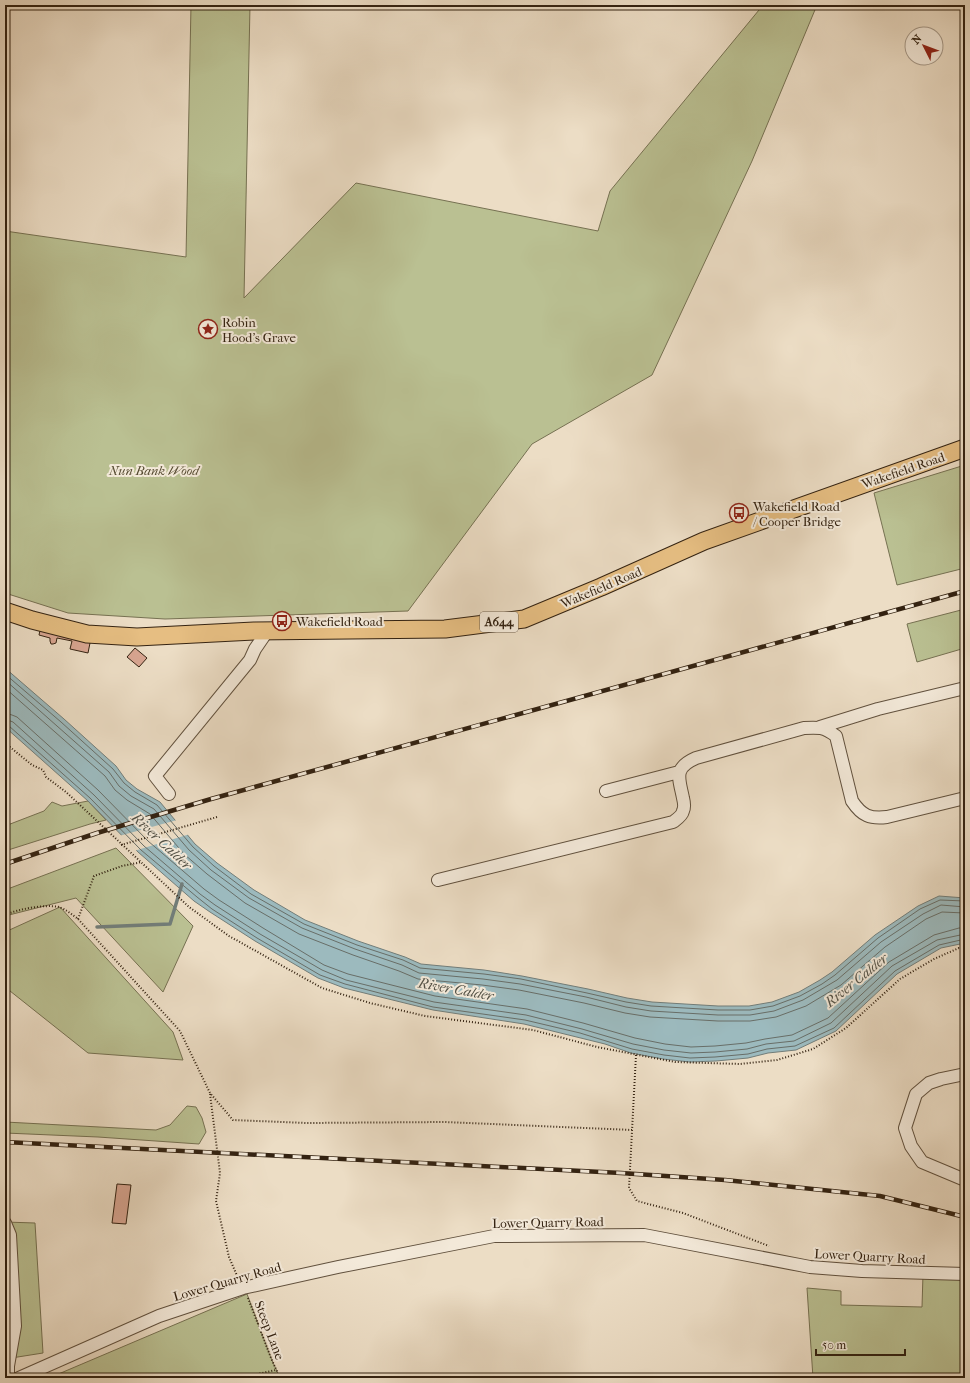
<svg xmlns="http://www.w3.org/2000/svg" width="970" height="1383" viewBox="0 0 970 1383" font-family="'IM FELL French Canon',serif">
  <rect width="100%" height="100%" fill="#ecddc5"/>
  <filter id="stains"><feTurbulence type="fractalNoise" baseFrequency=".005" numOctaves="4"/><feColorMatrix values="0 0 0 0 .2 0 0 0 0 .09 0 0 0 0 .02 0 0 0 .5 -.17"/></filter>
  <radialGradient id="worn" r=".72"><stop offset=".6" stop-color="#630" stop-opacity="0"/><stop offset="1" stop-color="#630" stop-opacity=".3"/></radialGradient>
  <path fill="#bac092" stroke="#767152" d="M191 5H250L244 298 356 183 598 231 610 191 759 10 761 5H817L752 161 652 375 532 444 408 611 165 619 68 613 5 593V231L186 257Z
    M965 465V568L897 585 874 493Z
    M965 609V648L917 662 907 624Z
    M88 801 106 820 90 824 5 851V826L44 811 52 802 62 806Z
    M116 848 193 926 163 992 76 898 5 916V890Z
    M60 907 173 1032 183 1060 88 1053 5 987V932Z
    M187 1106 196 1107 202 1118 206 1132 199 1144 98 1137 5 1133V1122L156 1130 170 1125Z
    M5 1222 35 1223 43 1353 5 1359Z
    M923 1274 965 1279V1378H813L807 1288 841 1291V1305L922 1307Z
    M247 1294 271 1358 280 1378H49Z"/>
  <path fill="#9cbabe" stroke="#727d79" d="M5 668 64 719 116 766 126 780 137 789 160 802 195 844 217 863 254 890 305 920 358 941 405 957 421 964 484 970 522 976 588 989 627 998 652 1002 718 1006H749L772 1002 799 992 820 980 832 972 875 935 918 906 939 896 965 898V943L941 948 897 974 836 1031 796 1050 768 1053 748 1058 716 1061 690 1062 663 1059 631 1053 605 1044 524 1024 433 1010 344 988 318 978 255 941 210 912 194 901 138 852 88 801 5 727Z"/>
  <path fill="#ecddc5" d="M177 820 190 834 134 851 119 836Z"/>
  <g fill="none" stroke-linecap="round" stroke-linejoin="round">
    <path stroke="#686e68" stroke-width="1" d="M5 674 61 722 113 769 124 783 135 792 157 805 193 847 214 866 251 894 304 924 357 945 403 960 420 968 484 974 521 979 587 993 626 1002 651 1006 718 1010H750L773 1006 800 996 822 984 835 975 878 938 920 909 940 900 965 901
      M5 680 109 772 119 786 131 796 154 809 189 850 211 870 249 898 302 928 355 949 402 965 419 973 483 979 520 984 586 997 626 1007 651 1011 718 1015H750L774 1011 803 1000 837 980 881 942 923 914 941 905 965 907
      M5 688 105 776 115 790 127 800 150 814 184 854 207 874 245 903 299 934 353 955 399 971 418 979 482 985 519 990 584 1003 625 1013 650 1017 718 1021H750L776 1017 806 1006 841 985 885 947 926 919 942 912 965 913
      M5 713 12 715 17 717 98 790 148 841 204 889 219 900 263 928 324 965 348 974 435 996 527 1009 583 1023 635 1038 665 1044 691 1047 715 1046 746 1043 765 1039 792 1035 828 1018 889 962 934 935 959 928H965
      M5 719 13 722 94 795 144 846 200 894 215 905 260 934 322 970 346 980 434 1002 526 1015 582 1029 633 1044 664 1050 691 1053 715 1052 747 1049 766 1044 794 1041 831 1023 892 966 937 940 965 934
      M5 724 9 726 90 798 141 850 197 897 212 909 257 938 320 975 345 984 433 1007 525 1020 580 1033 632 1049 664 1055 690 1058 715 1057 748 1054 767 1049 795 1046 834 1028 895 971 939 945 965 939"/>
    <path stroke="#727d79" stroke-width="3.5" d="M97 927 170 924 182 884"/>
  </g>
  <path fill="#d9a692" stroke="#321" d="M41 626 91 638 88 653 70 649 72 641 57 638 56 643 53 644H51L50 641V638L39 635Z
    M135 648 147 658 139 667 127 657Z
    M117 1184 131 1185 126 1224 112 1223Z"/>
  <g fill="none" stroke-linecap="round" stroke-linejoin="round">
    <defs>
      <path id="minor" d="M820 727 878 709 965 688
        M606 791 679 772
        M169 794 155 776 250 660 255 649 268 630
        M438 880 673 822C677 819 682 816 683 811 685 807 684 802 683 798 679 778 673 768 696 758L804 728C819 727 824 727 836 736L852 801C862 816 870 819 887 817L965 798
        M965 1074 941 1079 929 1083 916 1094 905 1128 911 1146 922 1162 965 1180
        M5 1223 10 1235 15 1326 8 1366V1378
        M19 1378 159 1316 243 1288 338 1267 494 1236 644 1235 810 1267 862 1271 965 1274"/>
      <path id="highway" d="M5 611 32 620 87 634 137 637 254 631 445 629 524 619 601 587 704 541 965 448"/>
    </defs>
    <use href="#minor" stroke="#61513e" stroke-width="14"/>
    <use href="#highway" stroke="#321" stroke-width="19"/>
    <path stroke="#321" stroke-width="2" stroke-dasharray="1 2" stroke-linecap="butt" d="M5 743 32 765 43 770 46 777 66 792 189 907 229 936 322 988 370 1003 425 1016 533 1030 597 1047 675 1062 740 1064 777 1060 813 1049 846 1028 900 979 934 959 959 948 965 949
      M5 915C18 909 45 904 59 907 65 909 73 915 78 919L180 1031 210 1093 233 1120 306 1123 445 1122 632 1130
      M78 919 94 876 122 866 142 862
      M636 1055 629 1188 637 1201 683 1213 769 1246
      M210 1094 220 1173 216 1201 229 1257 238 1278
      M248 1298 271 1358 280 1378
      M239 1378 276 1370"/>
    <use href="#minor" stroke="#f3e9d9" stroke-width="12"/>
    <use href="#highway" stroke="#e6be82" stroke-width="17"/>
    <defs>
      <path id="rail" d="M5 864 97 833 211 799 965 591
        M5 1142 621 1173 725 1180 880 1196 965 1217"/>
    </defs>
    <use href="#rail" stroke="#321" stroke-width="4.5"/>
    <use href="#rail" stroke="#f3e9d9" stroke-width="3" stroke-dasharray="9" stroke-linecap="butt"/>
    <path stroke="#321" stroke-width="2" stroke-dasharray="1 2" stroke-linecap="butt" d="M121 845 217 817"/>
  </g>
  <defs>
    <symbol id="sight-ring" viewBox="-11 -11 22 22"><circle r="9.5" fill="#f3e9d9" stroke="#8f2418" stroke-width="1.5"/><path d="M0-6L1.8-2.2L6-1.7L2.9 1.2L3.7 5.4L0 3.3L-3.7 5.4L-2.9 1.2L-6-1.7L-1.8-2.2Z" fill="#8f2418"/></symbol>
    <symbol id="bus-ring" viewBox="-11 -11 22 22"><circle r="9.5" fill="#f3e9d9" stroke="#8f2418" stroke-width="1.5"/><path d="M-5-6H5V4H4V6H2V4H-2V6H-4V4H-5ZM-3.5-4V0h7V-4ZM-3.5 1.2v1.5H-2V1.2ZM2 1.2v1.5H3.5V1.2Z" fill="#8f2418"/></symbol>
  </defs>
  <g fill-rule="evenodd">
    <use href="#sight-ring" x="197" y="318" width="22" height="22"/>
    <use href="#bus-ring" x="728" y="502" width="22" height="22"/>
    <use href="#bus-ring" x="271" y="610" width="22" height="22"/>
  </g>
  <g text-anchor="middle" stroke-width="4" stroke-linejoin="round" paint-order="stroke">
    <rect fill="#f3e9d9" stroke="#6d5e4d" stroke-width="1" x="480" y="612" width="38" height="20" rx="3"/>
    <g font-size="12" font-weight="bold" fill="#321">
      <text x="499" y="626">A644</text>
    </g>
    <g font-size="13" fill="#321" stroke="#f3e9d9" text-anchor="start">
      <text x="222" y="327">Robin<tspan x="222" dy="15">Hood's Grave</tspan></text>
      <text x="753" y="511">Wakefield Road<tspan x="753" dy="15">/ Cooper Bridge</tspan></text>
      <text x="296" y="626">Wakefield Road</text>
    </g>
    <g font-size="13" font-style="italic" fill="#554a31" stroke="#f3e9d9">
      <text x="154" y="475">Nun Bank Wood</text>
    </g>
    <g font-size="13" fill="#321" stroke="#f3e9d9">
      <text transform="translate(903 470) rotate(-19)" y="5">Wakefield Road</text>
      <text transform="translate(601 587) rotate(-23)" y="5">Wakefield Road</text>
      <text transform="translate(548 1222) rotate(-1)" y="5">Lower Quarry Road</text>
      <text transform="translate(870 1256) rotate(3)" y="5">Lower Quarry Road</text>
      <text transform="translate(227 1281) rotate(-16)" y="5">Lower Quarry Road</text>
      <text transform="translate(270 1330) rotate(69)" y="5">Steep Lane</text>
    </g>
    <g font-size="14" font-style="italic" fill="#525045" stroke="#f3e9d9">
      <text transform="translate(162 841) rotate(43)" y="5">River Calder</text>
      <text transform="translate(856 980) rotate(-39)" y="5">River Calder</text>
      <text transform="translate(456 989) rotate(10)" y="5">River Calder</text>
    </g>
  </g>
  <rect width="970" height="1383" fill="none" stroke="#ecddc5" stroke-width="20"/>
  <rect x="6" y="6" width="958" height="1371" fill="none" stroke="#321" stroke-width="2"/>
  <rect x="10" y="10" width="950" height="1363" fill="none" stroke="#321"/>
  <g transform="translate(924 46) rotate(312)"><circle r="19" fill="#f3e9d9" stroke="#a69989"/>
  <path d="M0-3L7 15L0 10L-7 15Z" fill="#8f2418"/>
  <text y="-6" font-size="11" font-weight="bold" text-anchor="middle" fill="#332211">N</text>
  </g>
  <path d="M816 1349v6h89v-6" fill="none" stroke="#332211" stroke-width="2"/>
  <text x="822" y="1349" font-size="12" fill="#332211" stroke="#f3e9d9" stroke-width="3" paint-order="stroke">50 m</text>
  <rect width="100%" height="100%" filter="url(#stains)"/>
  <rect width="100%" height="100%" fill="url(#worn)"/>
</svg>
